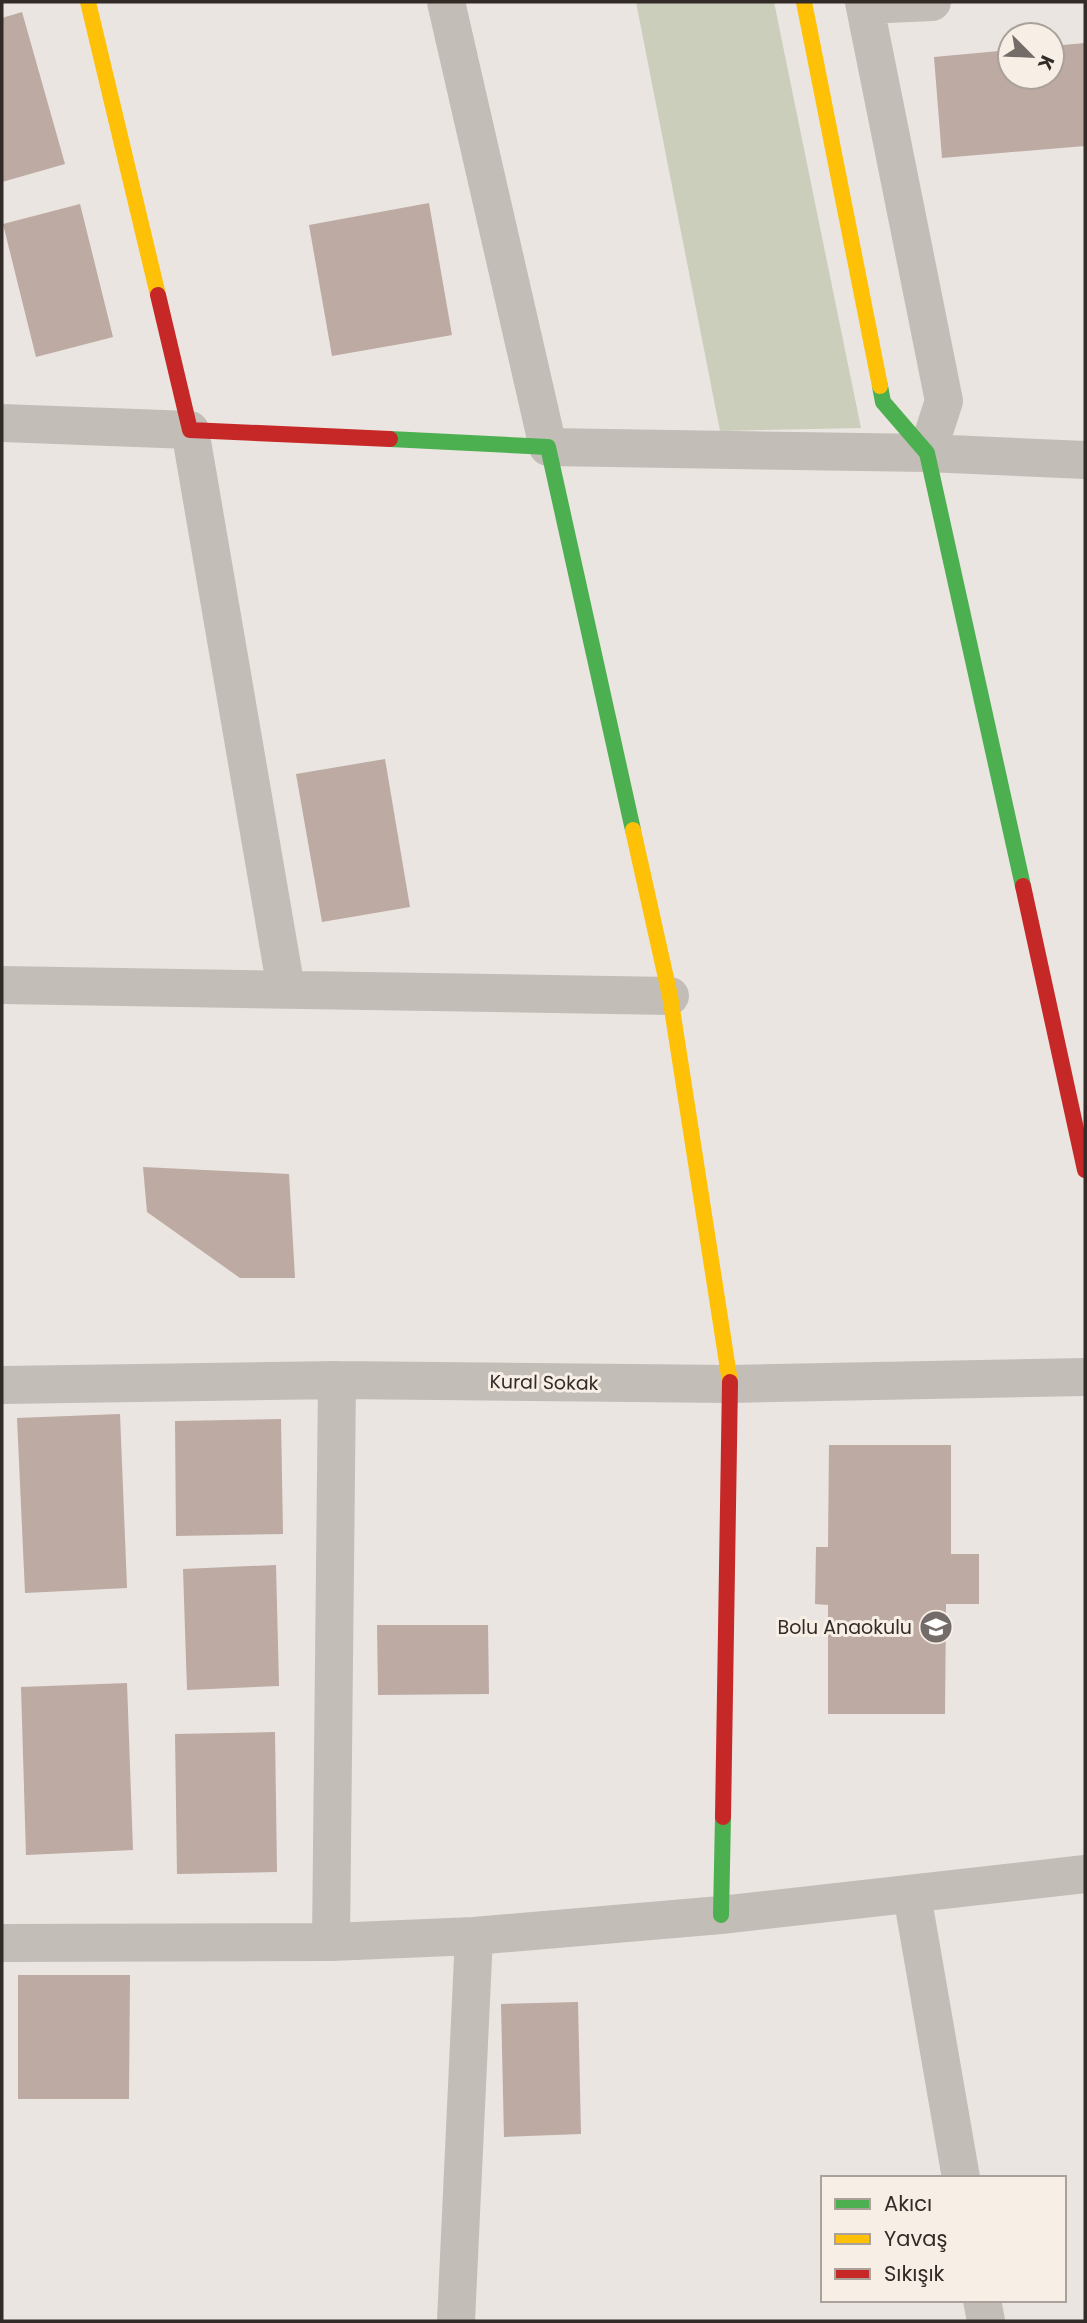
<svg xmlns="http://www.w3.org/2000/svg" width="1087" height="2323" viewBox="0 0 1087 2323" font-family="Poppins,sans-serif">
  <rect width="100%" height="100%" fill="#eae5e0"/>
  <path fill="#cbcebb" d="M636 2H774L861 428 720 431Z"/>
  <path fill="#bcaaa3" d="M22 12 65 164 2 182V18Z
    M1085 43V146L942 158 934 57 1010 50V77H1052V46Z
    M429 203 452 335 332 356 309 225Z
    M80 204 113 337 36 357 3 224Z
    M385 759 410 907 322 922 296 774Z
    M143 1167 289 1174 295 1278H240L147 1212Z
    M120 1414 127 1588 25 1593 17 1418Z
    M281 1419 283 1534 176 1536 175 1421Z
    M829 1445H951V1554H979V1604H946L945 1714H828V1605L815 1604 816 1547H828Z
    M276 1565 279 1686 187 1690 183 1569Z
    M377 1625H488L489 1694 378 1695Z
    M127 1683 133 1850 26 1855 21 1687Z
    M275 1732 277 1872 177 1874 175 1734Z
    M18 1975H130L129 2099H18Z
    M578 2002 581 2134 504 2137 501 2004Z"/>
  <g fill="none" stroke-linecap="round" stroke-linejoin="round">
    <path stroke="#c3bdb8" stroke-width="38" d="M446 2 548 447 927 453 1085 460
      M864 2 944 401 927 453
      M865 5 932 2
      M2 423 190 430 286 989
      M2 985 670 996
      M2 1385 337 1380 730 1384 1085 1377
      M912 1895 961 2178
      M331 1942 337 1380
      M2 1943 331 1942 474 1936 721 1915 1085 1874
      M982 2300 986 2321
      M456 2321 474 1936"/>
    <path stroke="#4caf50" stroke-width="16" d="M880 386 883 402 927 453 1023 886
      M390 439 548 447 633 830
      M721 1915 723 1817"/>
    <path stroke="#ffc107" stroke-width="16" d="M88 2 158 295
      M804 2 880 386
      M633 830 670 996 730 1382"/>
    <path stroke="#c62828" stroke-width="16" d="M158 295 190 430 390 439
      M1023 886 1085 1170
      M723 1817 730 1382"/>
  </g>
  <defs>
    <symbol id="school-disc" viewBox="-11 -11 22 22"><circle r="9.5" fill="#736c68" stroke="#f7efe6"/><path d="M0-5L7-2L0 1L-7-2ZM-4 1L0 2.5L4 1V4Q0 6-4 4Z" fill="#fff"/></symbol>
  </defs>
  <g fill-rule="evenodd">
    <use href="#school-disc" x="917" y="1608" width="38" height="38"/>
  </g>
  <g text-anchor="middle" stroke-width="6" stroke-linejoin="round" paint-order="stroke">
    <g font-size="19" fill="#332b27" stroke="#f7efe6">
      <text transform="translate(544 1382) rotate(1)" y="7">Kural Sokak</text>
    </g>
    <g font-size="19" fill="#332b27" stroke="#f7efe6" text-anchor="end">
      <text x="912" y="1634">Bolu Anaokulu</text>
    </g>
  </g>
  <rect width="1087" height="2323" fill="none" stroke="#332b27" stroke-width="7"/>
  <rect x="821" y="2176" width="245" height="126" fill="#f7efe6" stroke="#a9a19a" stroke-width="2"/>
  <rect x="835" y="2199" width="35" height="10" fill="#4caf50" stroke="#a9a19a" stroke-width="2"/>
  <text x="884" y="2211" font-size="21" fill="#332b27">Akıcı</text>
  <rect x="835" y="2234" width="35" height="10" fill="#ffc107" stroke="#a9a19a" stroke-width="2"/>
  <text x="884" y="2246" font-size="21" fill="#332b27">Yavaş</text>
  <rect x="835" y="2269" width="35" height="10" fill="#c62828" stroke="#a9a19a" stroke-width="2"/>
  <text x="884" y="2281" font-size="21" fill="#332b27">Sıkışık</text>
  <g transform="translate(1031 56) rotate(114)"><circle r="33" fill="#f7efe6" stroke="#a9a19a" stroke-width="2"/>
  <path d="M0-5L12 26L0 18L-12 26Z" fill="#736c68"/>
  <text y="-10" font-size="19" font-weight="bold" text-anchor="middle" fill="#332b27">K</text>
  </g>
</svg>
